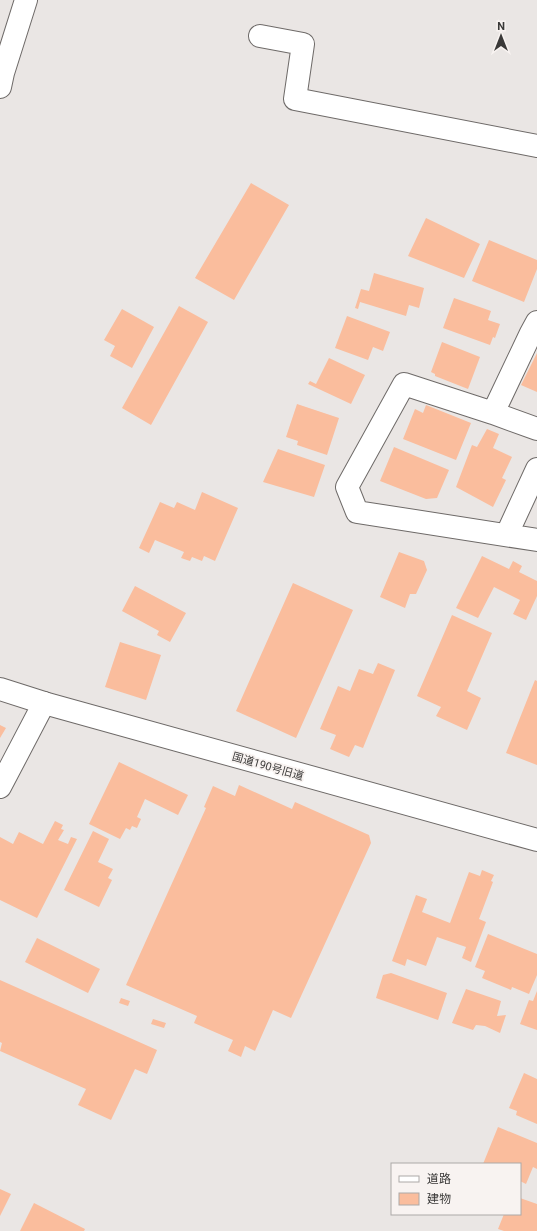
<svg xmlns="http://www.w3.org/2000/svg" width="537" height="1231" viewBox="0 0 537 1231" font-family="Roboto,'Noto Sans JP',sans-serif">
  <rect width="100%" height="100%" fill="#eae6e4"/>
  <path fill="#fabd9d" d="M251 183 289 205 234 300 195 278Z
    M426 218 480 244 464 278 408 256Z
    M489 240 537 260V269L524 302 472 281Z
    M374 273 424 288 419 308 409 305 406 316 360 302 358 309 355 308 361 289 369 291Z
    M454 298 491 311 488 320 500 324 495 338 493 337 490 345 443 328Z
    M179 306 208 322 151 425 122 408Z
    M122 309 154 327 132 368 110 356 115 346 104 340Z
    M347 316 390 332 383 351 373 347 368 360 335 348Z
    M442 342 480 357 468 389 435 376V374L431 372Z
    M537 353V392L521 385Z
    M329 358 365 375 351 404 308 384 310 381 316 384Z
    M297 404 339 418 327 455 297 445 298 441 286 437Z
    M426 405 471 423 456 460 403 439 415 409 423 413Z
    M487 429 499 434 493 448 512 457 502 478 506 480 493 507 456 487 472 445 477 447Z
    M394 447 449 470 437 498 426 499 380 481Z
    M278 449 325 465 314 497 263 482Z
    M202 492 238 508 215 561 204 556 202 561 192 557 190 561 181 558 184 552 155 540 149 553 139 548 160 502 174 508 177 502 195 510Z
    M399 552 424 561 427 570 416 594H410L405 608 380 597Z
    M482 556 509 569 513 561 522 566 519 572 537 581V596L526 620 513 614 520 600 494 587 478 618 456 608Z
    M293 583 353 610 296 738 236 711Z
    M135 586 186 613 170 642 157 635 159 631 122 611Z
    M452 615 492 633 467 691 481 698 467 730 436 716 441 707 417 696Z
    M120 642 161 655 146 700 105 687Z
    M378 663 395 670 363 748 355 745 349 757 330 749 336 735 320 729 338 686 350 691 359 669 373 674Z
    M535 680 537 681V765L506 753Z
    M0 725 6 728 0 738Z
    M119 762 188 795 178 815 145 799 137 817 141 819 137 828 132 826 130 830 126 828 120 839 89 824Z
    M239 785 292 809 295 802 369 835 371 843 291 1018 273 1010 255 1051 245 1046 241 1057 228 1051 233 1040 194 1023 197 1016 126 985 206 808 204 807 213 786 235 796Z
    M55 821 63 825 61 829 64 830 58 840 68 844 71 837 77 839 37 918 0 900V837L13 844 19 832 43 844Z
    M93 831 109 839 98 862 113 869 108 878 112 880 99 907 64 890Z
    M482 870 494 875 491 881 493 882 479 919 486 922 471 962 462 958 466 947 437 937 426 966 407 959 405 966 392 961 416 895 427 899 422 912 450 923 469 872 480 876Z
    M488 934 537 954V975L529 994 512 987 511 990 482 978 485 971 475 967Z
    M37 938 100 969 88 993 25 962Z
    M391 973 447 993 438 1020 376 998 383 975Z
    M0 980 157 1050 147 1074 135 1069 111 1120 78 1105 86 1089 0 1051 2 1043 0 1042Z
    M466 989 501 1001 497 1016 506 1015 500 1033 485 1026 476 1025 473 1030 452 1023Z
    M537 991V1030L520 1024 529 1000 533 1001Z
    M121 998 130 1001 128 1006 119 1003Z
    M153 1019 166 1023 164 1028 151 1024Z
    M524 1073 537 1079V1124L516 1115 517 1111 509 1108Z
    M498 1127 537 1143V1169L533 1167 526 1184 520 1181V1164H483Z
    M0 1189 11 1194 0 1216Z
    M520 1198 537 1204V1231H504L498 1229 504 1214H520Z
    M34 1203 85 1229 84 1231H20Z"/>
  <g fill="none" stroke-linecap="round" stroke-linejoin="round">
    <defs>
      <path id="minor" d="M260 36 303 44 295 99 537 146
        M493 413 531 333 537 322
        M537 429 493 413 404 384 347 487 357 512 537 540
        M507 534 537 469
        M0 787 44 703"/>
      <path id="tertiary" d="M0 689 44 703 537 840"/>
      <path id="primary" d="M0 87 3 73 26 0"/>
    </defs>
    <use href="#minor" stroke="#6e6a68" stroke-width="24"/>
    <use href="#tertiary" stroke="#6e6a68" stroke-width="24"/>
    <use href="#primary" stroke="#6e6a68" stroke-width="24"/>
    <use href="#minor" stroke="#fff" stroke-width="22"/>
    <use href="#tertiary" stroke="#fff" stroke-width="22"/>
    <use href="#primary" stroke="#fff" stroke-width="22"/>
  </g>
  <g text-anchor="middle" stroke-width="3.5" stroke-linejoin="round" paint-order="stroke">
    <g font-size="11" fill="#3a3938" stroke="#f8f3f1">
      <text transform="translate(268 766) rotate(16)" y="4">国道190号旧道</text>
    </g>
  </g>
  <rect x="391" y="1163" width="130" height="52" fill="#f8f3f1" stroke="#aca9a7"/>
  <rect x="399" y="1176" width="20" height="6" fill="#ffffff" stroke="#aca9a7"/>
  <text x="427" y="1183" font-size="12" fill="#3a3938">道路</text>
  <rect x="399" y="1193" width="20" height="12" fill="#fabd9d" stroke="#aca9a7"/>
  <text x="427" y="1203" font-size="12" fill="#3a3938">建物</text>
  <g transform="translate(501 36)" stroke="#f8f3f1" stroke-width="3" paint-order="stroke">
  <path d="M0-3L7 15L0 10L-7 15Z" fill="#3a3938"/>
  <text y="-6" font-size="11" font-weight="bold" text-anchor="middle" fill="#3a3938">N</text>
  </g>
</svg>
